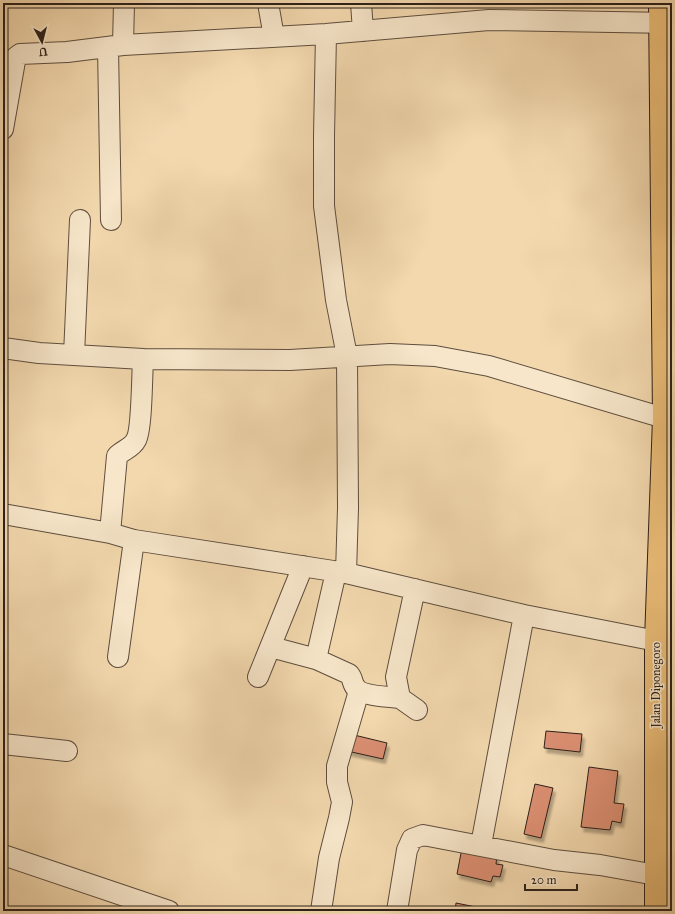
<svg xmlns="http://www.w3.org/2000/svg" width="675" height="914" viewBox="0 0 675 914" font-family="'IM FELL Great Primer',serif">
  <defs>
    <filter id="shadow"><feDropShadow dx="2.5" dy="4.5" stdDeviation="1" flood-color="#0004"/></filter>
  </defs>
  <rect width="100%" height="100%" fill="#f3d8ae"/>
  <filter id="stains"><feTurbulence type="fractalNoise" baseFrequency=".005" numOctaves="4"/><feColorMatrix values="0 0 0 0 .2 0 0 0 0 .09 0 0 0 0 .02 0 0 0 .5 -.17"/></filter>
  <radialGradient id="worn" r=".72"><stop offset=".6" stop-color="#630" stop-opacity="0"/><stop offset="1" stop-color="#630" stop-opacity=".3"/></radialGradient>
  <path fill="#db8f72" stroke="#2d2019" filter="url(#shadow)" d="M546 731 582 734 580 752 544 748Z
    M350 734 387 743 383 759 347 751Z
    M589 767 618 771 614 803 624 804 621 823 612 821 610 830 581 827Z
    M535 784 553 788 541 838 524 834Z
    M462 848 497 856 496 864 503 865 500 877 493 876 491 882 457 874Z
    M456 903 481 908 480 911H455Z"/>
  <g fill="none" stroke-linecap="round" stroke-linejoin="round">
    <defs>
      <path id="minor" d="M268 3 274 37
        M361 3 363 31
        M326 34 324 136V206L336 300 347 356 348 508 346 573
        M123 45 124 3
        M108 47 111 220
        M3 129 15 61 16 57 20 54 67 52 123 45 326 34 489 20 672 23
        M3 348 39 353 143 359 290 360 390 354 435 356 489 366 664 418
        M74 355 80 220
        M3 514 110 533 134 540 346 573 524 615 672 644
        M110 533 117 456C123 450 132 448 136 440 142 430 142 374 143 359
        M415 589 396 677 400 698 417 710
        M271 647 316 659 349 674C353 678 352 684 356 688 362 696 390 697 400 698
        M118 657 134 540
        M316 659 336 572
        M258 677 303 566
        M3 744 67 751
        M481 845 524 615
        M3 855 169 911
        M321 911 329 858 339 818 342 802 337 782V766L359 691
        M397 911 407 850 412 839 423 835 554 860 600 865 656 875H672"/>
      <path id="major" d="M656 911V641L664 418 660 3"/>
    </defs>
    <use href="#minor" stroke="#5e4e3e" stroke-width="22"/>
    <use href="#major" stroke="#2d2019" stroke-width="24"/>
    <use href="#minor" stroke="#f7e6ca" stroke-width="20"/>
    <use href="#major" stroke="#eabc77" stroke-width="22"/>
  </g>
  <g text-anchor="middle" stroke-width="3" stroke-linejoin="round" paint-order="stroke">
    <g font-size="12" fill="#2d2019" stroke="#f7e6ca">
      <text transform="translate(656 685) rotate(-90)" y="4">Jalan Diponegoro</text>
    </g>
  </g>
  <rect width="675" height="914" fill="none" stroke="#f3d8ae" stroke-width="16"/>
  <rect x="4" y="4" width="667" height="906" fill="none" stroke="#2d2019" stroke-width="2"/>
  <rect x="8" y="8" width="659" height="898" fill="none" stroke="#2d2019"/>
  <g transform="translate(42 42) rotate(173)" stroke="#f7e6ca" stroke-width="3" paint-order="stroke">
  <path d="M0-3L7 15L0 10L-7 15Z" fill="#2d2019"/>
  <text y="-6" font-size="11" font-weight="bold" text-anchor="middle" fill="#2d2019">U</text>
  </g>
  <path d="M525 884v6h52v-6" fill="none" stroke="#2d2019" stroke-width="2"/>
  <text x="531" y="884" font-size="12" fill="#2d2019" stroke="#f7e6ca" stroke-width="3" paint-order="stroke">20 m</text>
  <rect width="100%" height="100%" filter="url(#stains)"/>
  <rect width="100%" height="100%" fill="url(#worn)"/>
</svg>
